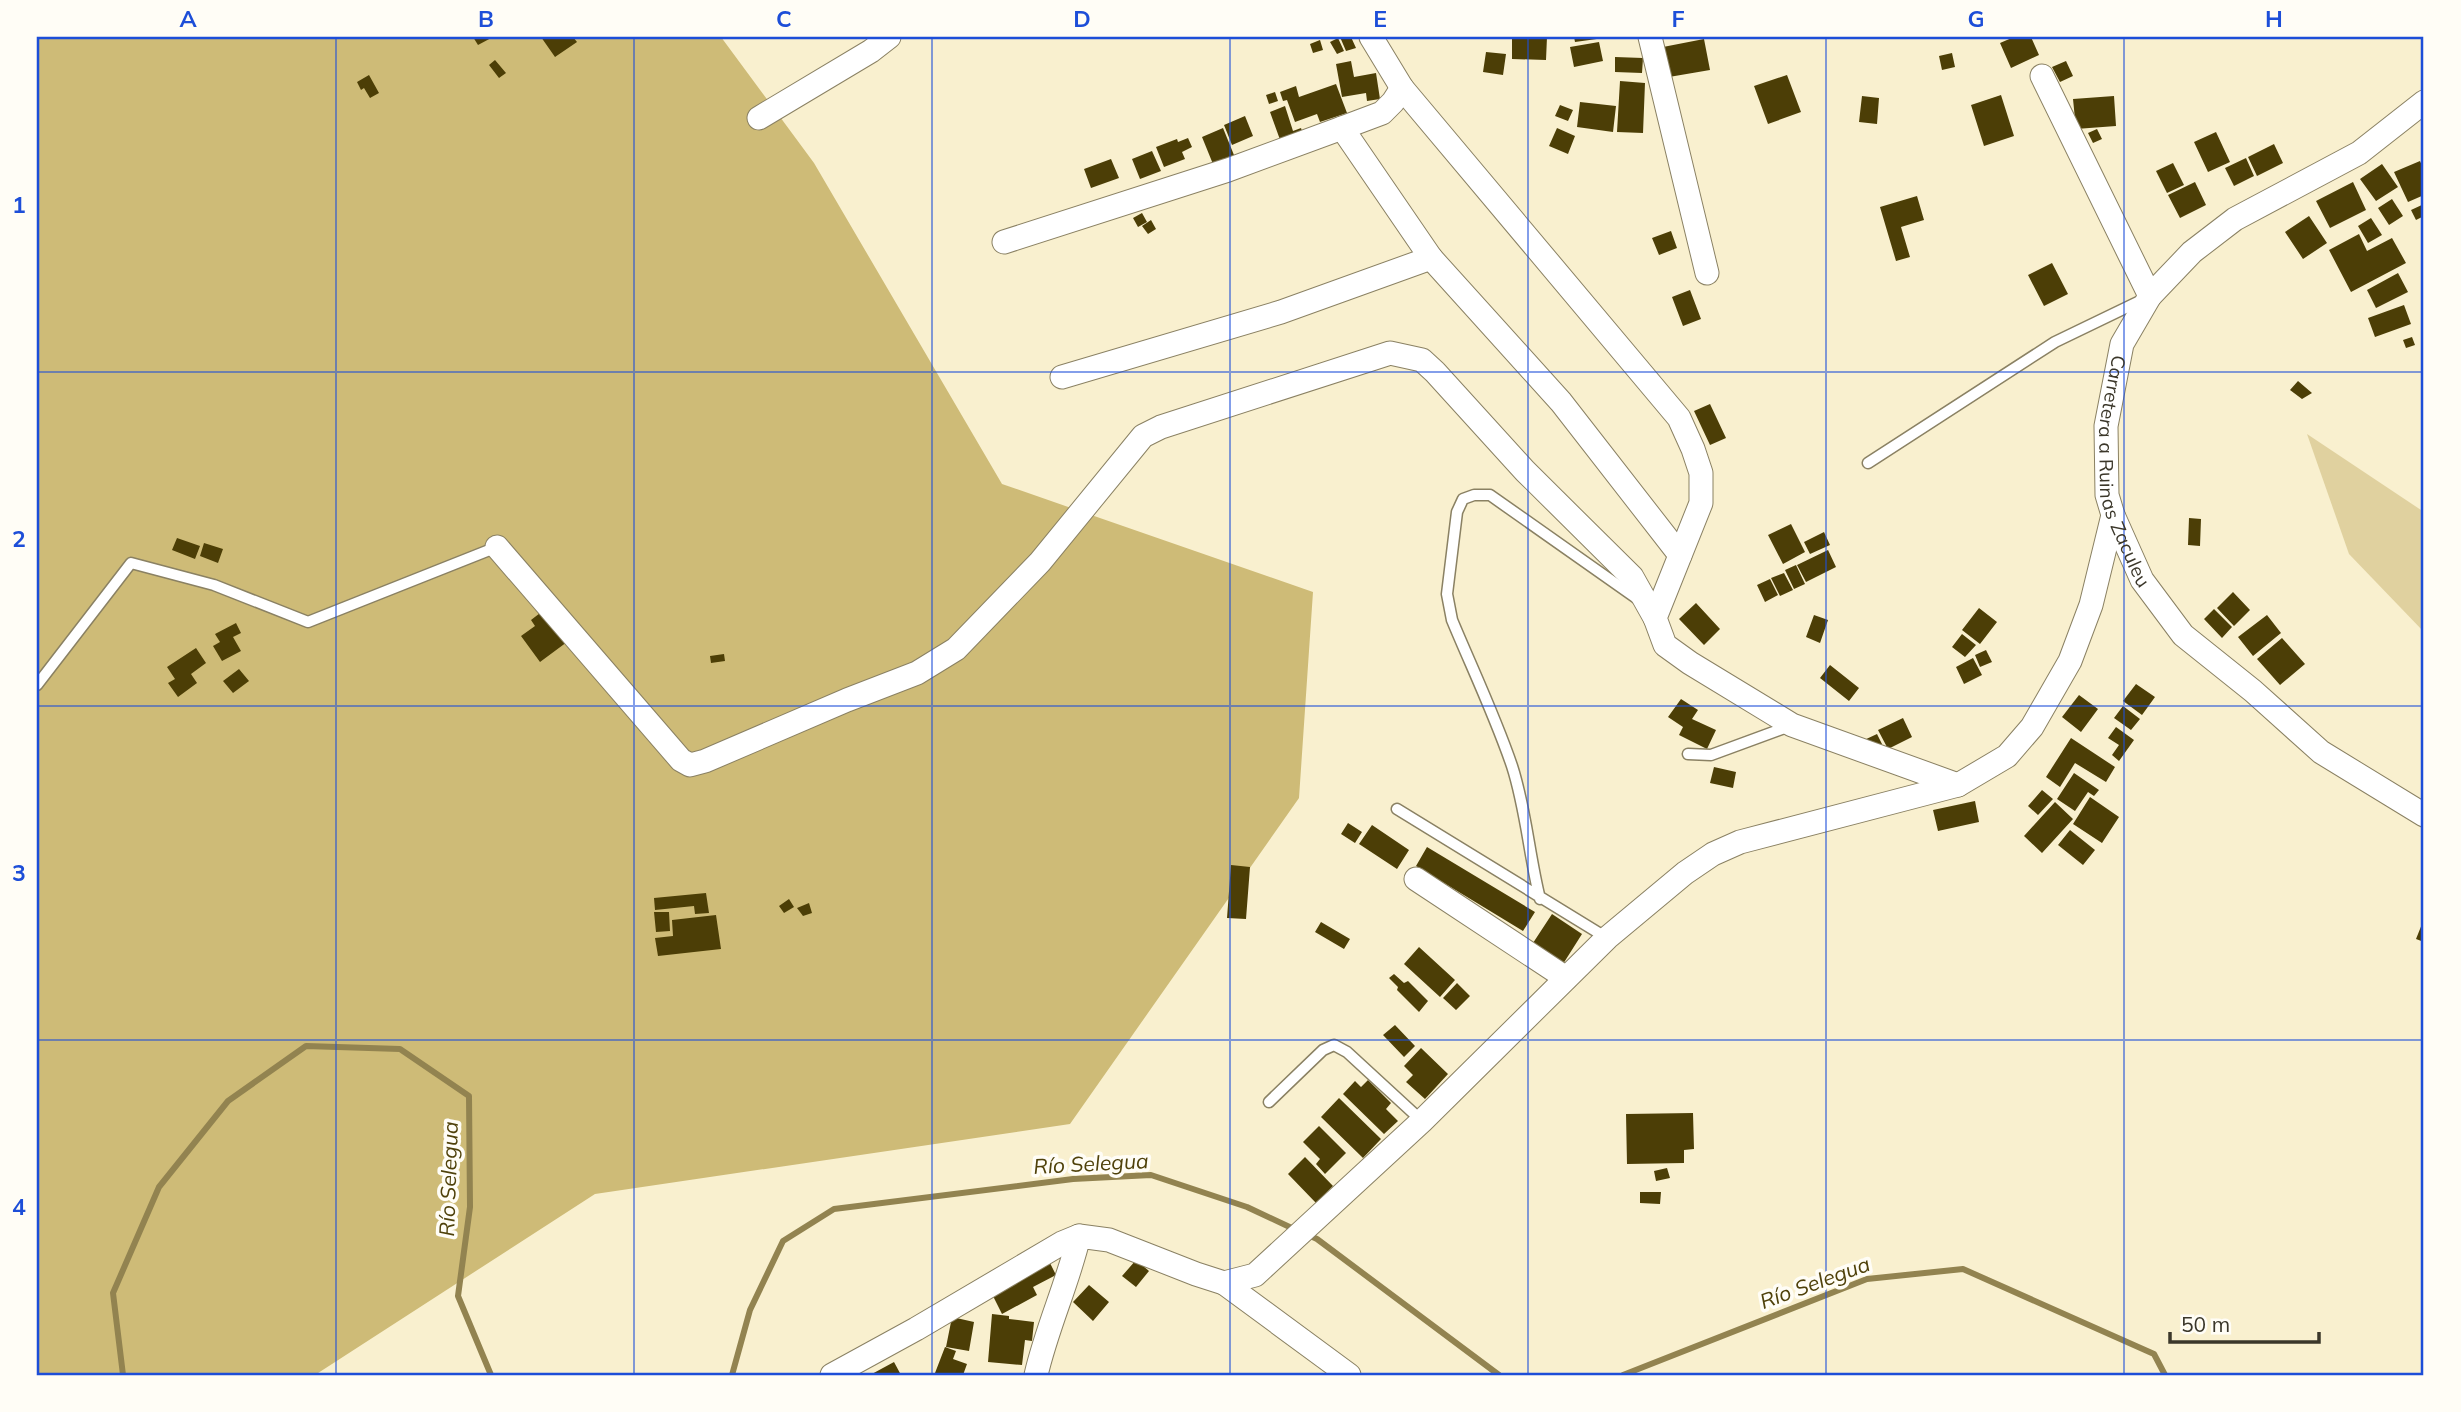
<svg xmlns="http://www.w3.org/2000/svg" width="2461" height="1412" viewBox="0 0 2461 1412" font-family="Mulish,sans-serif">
  <rect width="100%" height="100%" fill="#f9f0cf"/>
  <path fill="#e0d19f" d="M2307 434 2424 512V632L2349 554Z"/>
  <path fill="#cebb77" d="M37 37H721L814 163 1002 484 1313 592 1299 798 1070 1124 595 1194 315 1375H37Z"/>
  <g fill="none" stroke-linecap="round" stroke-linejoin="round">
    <path stroke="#928350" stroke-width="6" d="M1306 1234 1317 1239 1499 1375
      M123 1375 113 1293 159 1187 228 1101 306 1046 400 1049 469 1096 470 1207 458 1296 491 1375
      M732 1375 750 1310 783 1241 834 1209 1073 1179 1151 1175 1247 1207 1296 1230
      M1623 1375 1867 1279 1963 1269 2154 1354 2165 1375"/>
  </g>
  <path fill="#4c3e06" d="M473 37H493L478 45Z
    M541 37H573L577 42 555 57Z
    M1340 37H1351L1356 48 1346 51Z
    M1512 37H1547L1546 60 1512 59Z
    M1574 37H1603L1604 38 1575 42Z
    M2014 37H2031L2039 55 2011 68 2000 43Z
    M1338 38 1344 51 1337 54 1330 42Z
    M1704 39 1710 70 1669 77 1663 47Z
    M1320 40 1323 50 1313 53 1310 44Z
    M1599 42 1603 61 1574 67 1570 47Z
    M1486 52 1506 54 1503 75 1483 72Z
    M1952 53 1955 67 1942 70 1939 56Z
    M1615 57 1643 58 1642 73 1615 72Z
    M495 60 506 73 499 78 489 65Z
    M1351 61 1354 77 1376 73 1380 99 1367 101 1366 93 1342 97 1336 64Z
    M2066 61 2073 76 2060 82 2052 67Z
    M369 75 379 93 370 98 364 88 361 90 357 82Z
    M1787 75 1801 112 1768 124 1754 86Z
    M1620 81 1645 83 1643 133 1617 132Z
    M1336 84 1347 113 1320 122 1317 114 1295 122 1287 100 1283 101 1280 92 1296 86 1299 97Z
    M1275 92 1278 101 1269 104 1266 95Z
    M2001 95 2014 136 1984 146 1971 105Z
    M1862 96 1879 98 1877 124 1859 122Z
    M2114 96 2116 126 2076 129 2073 99Z
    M1580 102 1616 106 1613 132 1577 127Z
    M1560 105 1573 110 1568 121 1555 116Z
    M1285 106 1293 131 1301 128 1305 140 1283 148 1270 112Z
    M1245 116 1253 136 1232 145 1224 125Z
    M1223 128 1236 160 1215 169 1202 137Z
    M1557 128 1575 136 1568 154 1549 146Z
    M2097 129 2102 139 2093 143 2088 133Z
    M2216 132 2230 162 2208 172 2194 142Z
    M1188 138 1192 147 1182 152 1185 159 1164 167 1156 147 1177 139 1178 142Z
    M2274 144 2283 163 2257 176 2248 157Z
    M1152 151 1161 171 1140 179 1132 159Z
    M2246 158 2254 176 2234 186 2225 168Z
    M1111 159 1119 178 1091 188 1084 169Z
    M2420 161 2424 170V195L2408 202 2394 172Z
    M2173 163 2184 185 2167 193 2156 171Z
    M2382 164 2398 187 2376 201 2360 179Z
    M2195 182 2206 205 2180 218 2168 195Z
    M2353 182 2366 210 2330 228 2316 201Z
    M1917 196 1924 220 1901 227 1910 257 1896 261 1880 207Z
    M2392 199 2403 216 2389 225 2378 208Z
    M2424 204V216L2416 220 2411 210Z
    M1142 213 1147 222 1138 227 1133 218Z
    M2309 216 2327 243 2303 259 2285 232Z
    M2371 218 2382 235 2368 243 2358 226Z
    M1151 220 1156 229 1148 234 1142 226Z
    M1671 231 1677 248 1659 255 1652 238Z
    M2359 234 2367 251 2392 238 2406 263 2351 292 2329 250Z
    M2052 263 2068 294 2044 306 2028 275Z
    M2398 273 2408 292 2376 308 2367 290Z
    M1690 290 1701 319 1683 326 1672 297Z
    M2404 305 2411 324 2375 337 2368 318Z
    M2412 337 2415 345 2406 348 2403 340Z
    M2298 381 2312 393 2302 399 2290 390Z
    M1710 404 1726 438 1710 445 1694 411Z
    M2189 518 2201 519 2200 546 2188 545Z
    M1791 524 1805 552 1783 564 1768 535Z
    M1824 532 1830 545 1810 554 1804 542Z
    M177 538 200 546 195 559 172 550Z
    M204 543 223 549 218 563 200 556Z
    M1828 550 1836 567 1806 582 1797 565Z
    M1796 565 1805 584 1794 589 1785 570Z
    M1784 573 1793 590 1780 596 1771 578Z
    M1770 579 1778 595 1765 602 1757 585Z
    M2233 592 2250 610 2234 626 2217 608Z
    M1696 603 1720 629 1704 645 1679 619Z
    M1979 608 1997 622 1980 644 1962 630Z
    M2214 609 2232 627 2222 638 2204 619Z
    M544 610 567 642 540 662 521 636 535 626 531 620Z
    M1814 615 1828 620 1820 643 1806 637Z
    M2267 615 2281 633 2253 656 2238 637Z
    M236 623 241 633 233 637 241 651 222 661 213 646 220 642 215 634Z
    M1962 634 1976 645 1965 657 1952 647Z
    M2282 638 2305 664 2280 685 2257 659Z
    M196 648 206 663 191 674 197 683 178 697 168 683 175 679 167 667Z
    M1986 650 1992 662 1980 667 1975 655Z
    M724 654 725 661 711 663 710 656Z
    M1973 658 1982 675 1964 684 1956 667Z
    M1830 665 1859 688 1849 701 1820 678Z
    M239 669 249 681 233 693 223 681Z
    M2136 684 2155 697 2142 715 2123 701Z
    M2079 695 2098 709 2081 732 2062 717Z
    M1681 699 1698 710 1692 719 1716 730 1707 749 1679 735 1683 727 1668 717Z
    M2123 706 2140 719 2131 730 2114 718Z
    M1903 718 1912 737 1888 749 1878 730Z
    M2116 727 2134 740 2119 761 2112 755 2119 745 2108 738Z
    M1877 734 1882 744 1866 752 1862 741Z
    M2071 738 2115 767 2106 782 2075 763 2060 787 2046 777Z
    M1714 767 1736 772 1733 788 1710 783Z
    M2074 773 2099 790 2094 796 2088 792 2075 811 2057 799Z
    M2042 790 2053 799 2038 815 2028 806Z
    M2090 797 2119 817 2102 843 2073 824Z
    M1975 801 1979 822 1938 831 1933 810Z
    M2055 802 2073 819 2042 853 2024 836Z
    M1348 823 1362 832 1355 843 1341 834Z
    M1372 825 1409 850 1397 869 1359 844Z
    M2070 830 2095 850 2083 865 2058 845Z
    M1427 847 1535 912 1523 931 1416 866Z
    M1231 865 1250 867 1246 919 1227 918Z
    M706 893 709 913 695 914 694 906 655 910 654 898Z
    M789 899 794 907 784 913 779 906Z
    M809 903 812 913 803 916 797 908Z
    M654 912H669L670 931 656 932Z
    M1552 914 1582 934 1563 964 1533 943Z
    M716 915 721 949 658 956 655 938 673 936 672 920Z
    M2424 919V942L2416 939Z
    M1321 922 1350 939 1344 949 1315 932Z
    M1419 947 1455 980 1440 997 1404 964Z
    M1394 974 1404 983 1408 981 1428 1001 1419 1012 1397 990 1398 987 1389 978Z
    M1457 983 1470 996 1456 1010 1443 998Z
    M1395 1025 1415 1046 1404 1057 1383 1035Z
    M1421 1048 1448 1074 1425 1099 1406 1082 1413 1075 1404 1066Z
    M1368 1080 1391 1103 1386 1109 1398 1121 1384 1134 1343 1094 1355 1081 1361 1087Z
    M1339 1098 1381 1139 1363 1158 1321 1117Z
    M1693 1113 1694 1149 1684 1150V1163L1627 1164 1626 1114Z
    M1319 1126 1346 1153 1325 1174 1316 1164 1320 1159 1303 1142Z
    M1305 1157 1333 1186 1316 1203 1288 1174Z
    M1667 1168 1670 1178 1656 1181 1654 1171Z
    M1640 1192H1661L1660 1204 1640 1203Z
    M1136 1260 1149 1271 1136 1287 1122 1276Z
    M1049 1261 1056 1275 1033 1287 1037 1295 1002 1314 991 1292Z
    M1089 1285 1109 1302 1093 1321 1073 1302Z
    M992 1314 1009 1316V1319L1034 1322 1032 1341 1025 1340 1022 1365 988 1362Z
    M952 1317 974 1322 969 1351 946 1347Z
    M945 1347 956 1351 953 1359 967 1364 963 1375H942L935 1373Z
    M894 1362 901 1375H870Z"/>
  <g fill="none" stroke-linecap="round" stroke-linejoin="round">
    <defs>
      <path id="service" d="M1868 463 2055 342 2142 300
        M37 685 131 563 214 585 308 622 497 547
        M1688 754 1711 755 1790 726
        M1397 809 1607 938
        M1540 899C1529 855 1526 809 1512 766 1495 716 1472 668 1452 620L1447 594 1457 512 1463 499 1474 495H1490L1639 600
        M1269 1102 1323 1050 1334 1045 1347 1052 1422 1121"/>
      <g id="minor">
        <path d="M1371 37 1402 88 1679 418 1693 449 1701 473V503L1655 618 1665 645 1690 663 1792 725 1958 785"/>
        <path d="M1650 37 1707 273"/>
        <path d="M2042 76 2150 296"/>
        <path id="s1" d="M2424 102 2359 153 2235 219 2192 252 2150 296 2122 344 2106 426 2107 495 2113 515 2142 580 2183 635 2253 691 2321 752 2424 815"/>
        <path d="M759 118 871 51 889 37"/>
        <path d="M1342 128 1431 258 1561 402 1680 555"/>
        <path d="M1004 242 1228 170 1342 128 1382 113 1393 102 1402 88"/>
        <path d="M1062 377 1281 312 1431 258"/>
        <path d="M497 547 681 760 690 765 705 761 847 700 917 673 956 649 1040 562 1143 436 1161 427 1390 353 1422 360 1435 372 1525 471 1632 577 1655 618"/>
        <path d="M1416 879 1566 978"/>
        <path d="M1224 1283 1349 1375"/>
        <path d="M832 1375 916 1329 1062 1243 1079 1236"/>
        <path d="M1036 1375C1047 1327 1068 1283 1079 1236L1109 1240 1196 1274 1224 1283 1255 1275 1422 1121 1607 938 1685 873 1713 854 1740 842 1958 785 2007 756 2032 727 2070 661 2091 605 2113 515"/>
      </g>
    </defs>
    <use href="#service" stroke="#8a8163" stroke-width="13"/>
    <use href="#minor" stroke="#8a8163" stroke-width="25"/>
    <use href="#service" stroke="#fff" stroke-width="10"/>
    <use href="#minor" stroke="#fff" stroke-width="23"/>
  </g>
  <path fill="none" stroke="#1d4ed8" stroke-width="2" stroke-opacity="0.55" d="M336 37V1375M634 37V1375M932 37V1375M1230 37V1375M1528 37V1375M1826 37V1375M2124 37V1375M37 372H2424M37 706H2424M37 1040H2424"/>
  <g text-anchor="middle" stroke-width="7" stroke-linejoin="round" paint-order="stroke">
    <g font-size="19" fill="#3b372a" stroke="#fffdf6">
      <text dy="7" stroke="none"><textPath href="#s1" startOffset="525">Carretera a Ruinas Zaculeu</textPath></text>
    </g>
    <g font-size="21" font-style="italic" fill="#4f410a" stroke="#fffdf6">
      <text transform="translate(1091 1164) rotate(-3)" y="7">Río Selegua</text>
      <text transform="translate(449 1179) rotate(-88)" y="7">Río Selegua</text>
      <text transform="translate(1815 1283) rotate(-20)" y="7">Río Selegua</text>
    </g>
  </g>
  <rect width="2461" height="1412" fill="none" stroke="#fffdf6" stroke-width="77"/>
  <path d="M2170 1332v10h149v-10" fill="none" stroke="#3b372a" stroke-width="3.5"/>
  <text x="2181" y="1332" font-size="21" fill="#3b372a" stroke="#fffdf6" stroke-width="5" paint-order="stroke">50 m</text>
  <rect x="38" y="38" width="2384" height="1336" fill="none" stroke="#1d4ed8" stroke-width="2.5"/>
  <g font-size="23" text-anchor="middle" font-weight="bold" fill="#1d4ed8">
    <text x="188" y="27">A</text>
    <text x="486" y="27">B</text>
    <text x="784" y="27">C</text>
    <text x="1082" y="27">D</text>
    <text x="1380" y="27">E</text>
    <text x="1678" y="27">F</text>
    <text x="1976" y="27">G</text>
    <text x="2274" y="27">H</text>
    <text x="19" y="213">1</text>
    <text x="19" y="547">2</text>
    <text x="19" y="881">3</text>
    <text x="19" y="1215">4</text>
  </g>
</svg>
